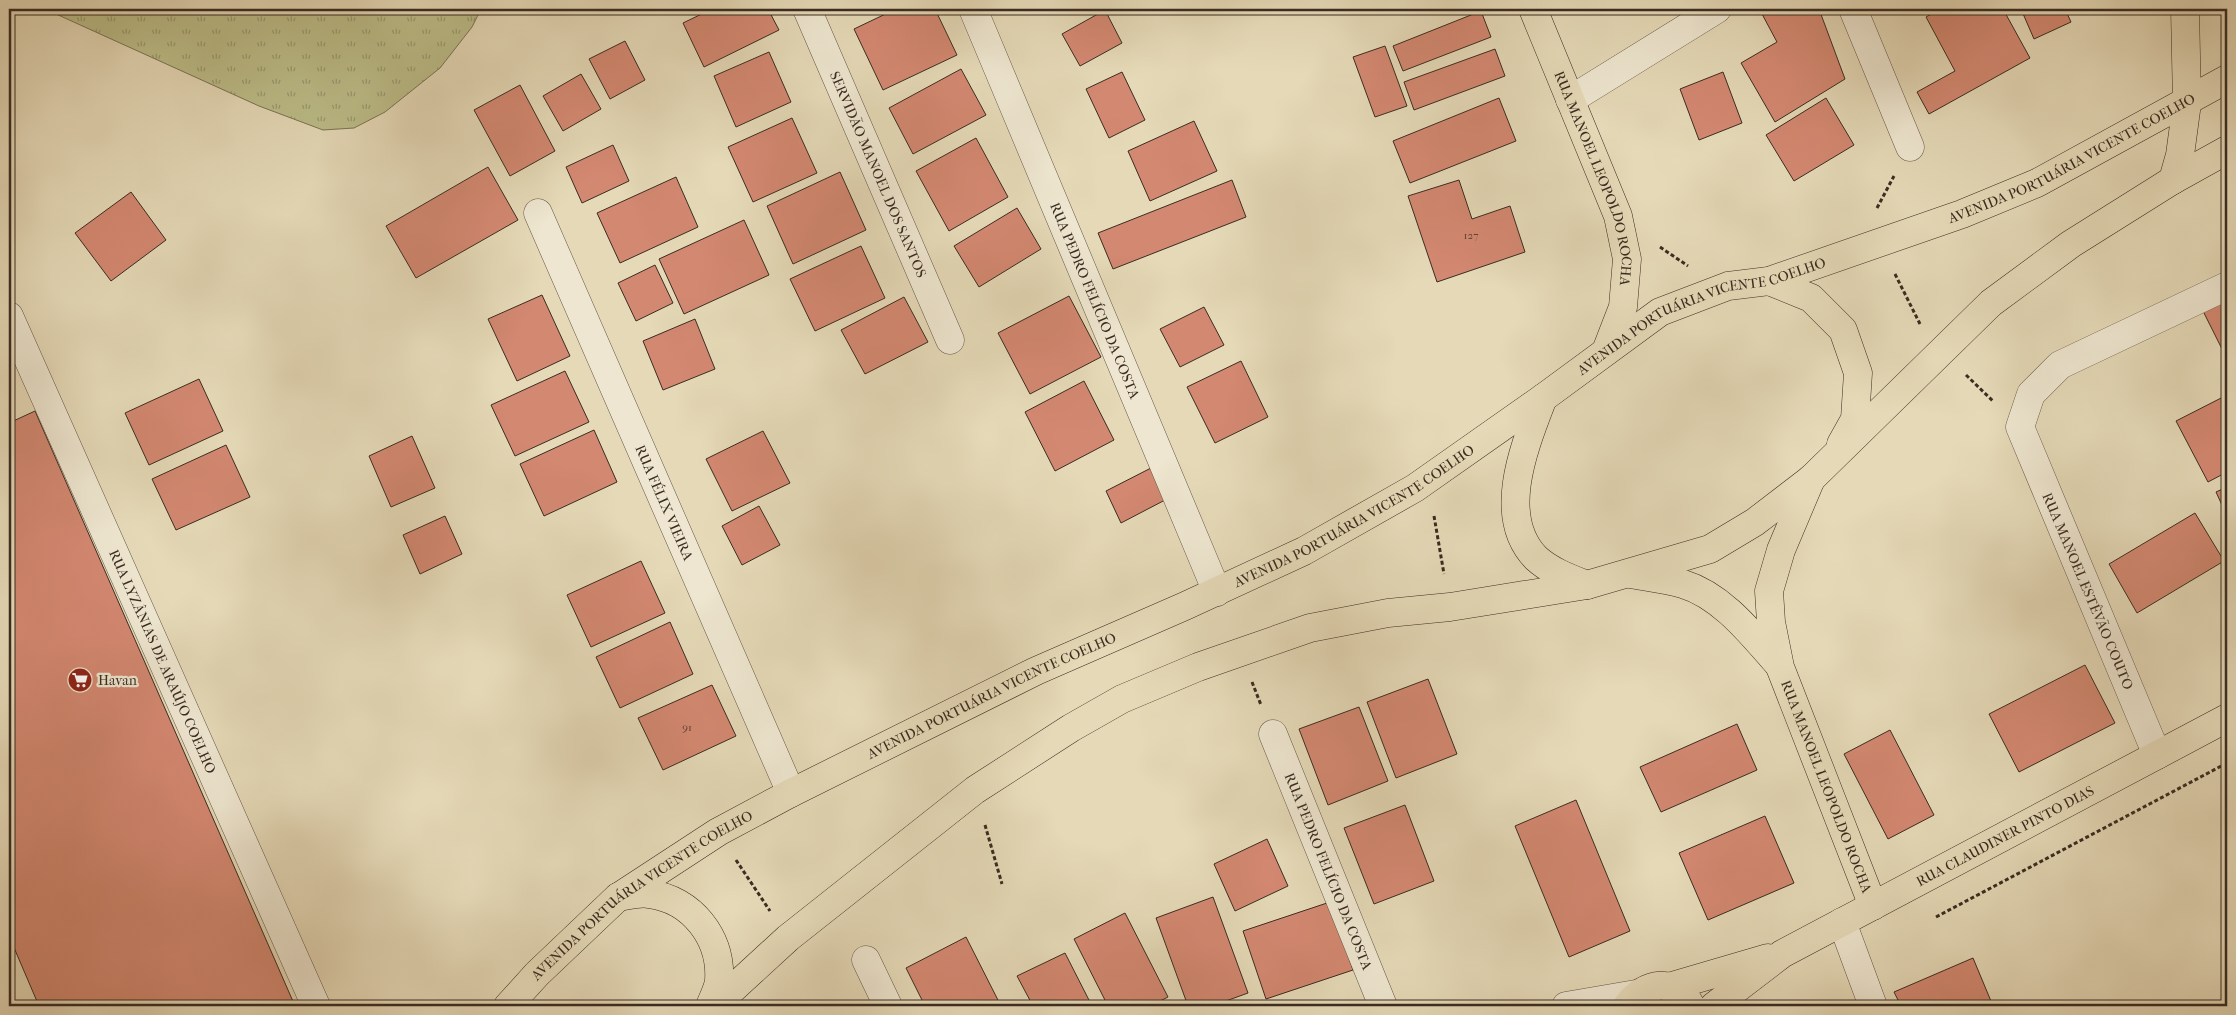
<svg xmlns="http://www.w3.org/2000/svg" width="2236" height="1015" viewBox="0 0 2236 1015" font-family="'IM FELL French Canon',serif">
  <defs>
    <pattern id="grass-tufts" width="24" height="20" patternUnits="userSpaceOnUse" patternTransform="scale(1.25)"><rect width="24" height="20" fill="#bcbd89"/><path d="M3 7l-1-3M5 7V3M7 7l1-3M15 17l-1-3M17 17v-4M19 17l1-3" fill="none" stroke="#9a9a70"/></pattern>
  </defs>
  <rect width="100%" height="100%" fill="#e5d9b7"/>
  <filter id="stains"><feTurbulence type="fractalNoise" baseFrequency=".004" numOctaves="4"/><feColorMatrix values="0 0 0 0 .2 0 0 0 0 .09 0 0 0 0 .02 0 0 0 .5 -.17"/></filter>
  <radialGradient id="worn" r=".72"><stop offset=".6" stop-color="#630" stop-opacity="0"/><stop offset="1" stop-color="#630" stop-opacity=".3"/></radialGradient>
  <path fill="url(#grass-tufts)" stroke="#7b7456" d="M45 9H481L472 27 440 68 385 112 354 128 323 130 259 106Z"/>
  <path fill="#d38871" stroke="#3a2c22" d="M712 9H768L779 30 704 67 683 23Z
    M896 9H935L957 55 883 90 854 29Z
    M1772 9H1819L1845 79 1775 122 1741 63 1777 42 1762 14Z
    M1940 9H2003L2030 58 1929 114 1917 92 1955 71 1926 17Z
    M2021 9H2065L2071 22 2034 39Z
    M1105 10 1122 43 1080 66 1062 34Z
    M1481 11 1491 37 1403 71 1393 46Z
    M625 41 645 80 610 99 589 59Z
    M1385 46 1407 106 1375 117 1353 57Z
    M1495 49 1505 76 1414 110 1404 82Z
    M769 52 791 102 736 127 714 76Z
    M961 69 986 115 913 154 889 108Z
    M1122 72 1145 120 1109 138 1086 89Z
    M1723 72 1742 123 1699 140 1680 89Z
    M581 74 601 109 563 131 543 96Z
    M520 85 555 151 510 176 474 110Z
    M1499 98 1516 141 1410 183 1393 141Z
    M1826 98 1854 145 1794 181 1766 135Z
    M792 118 817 173 753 202 728 147Z
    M1194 121 1217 171 1150 201 1128 151Z
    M976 138 1008 197 949 231 916 171Z
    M613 145 629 181 582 203 566 167Z
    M488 167 518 220 416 278 386 226Z
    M840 172 866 230 793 264 767 206Z
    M676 177 698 227 620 263 597 213Z
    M1232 180 1246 217 1113 269 1098 233Z
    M1459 180 1472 219 1510 206 1525 252 1437 282 1408 196Z
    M131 192 166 240 111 281 75 233Z
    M1017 208 1041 249 979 287 954 246Z
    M744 220 769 275 684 314 659 259Z
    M861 246 885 298 815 331 790 279Z
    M655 265 673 303 636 321 618 283Z
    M542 295 570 356 517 381 488 319Z
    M1069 296 1101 357 1030 394 998 333Z
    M904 297 928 342 865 374 841 330Z
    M2227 298V359L2203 311Z
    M1204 307 1224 345 1180 367 1160 329Z
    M695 319 715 369 663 390 643 341Z
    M1241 361 1268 417 1215 443 1187 387Z
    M565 371 589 422 515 456 491 405Z
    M199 379 223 431 149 465 125 413Z
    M1084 381 1114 440 1055 471 1025 412Z
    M2227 395V472L2208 482 2176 421Z
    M35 411 295 1006H39L9 936V423Z
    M594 430 617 482 544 516 520 464Z
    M763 431 790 483 732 511 706 459Z
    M412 436 435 488 391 507 369 456Z
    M226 445 250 497 176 530 152 479Z
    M1151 468 1167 499 1121 523 1106 491Z
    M2227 487V516L2216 492Z
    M759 506 780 545 742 565 722 526Z
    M2195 513 2224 561 2137 613 2109 564Z
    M445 516 462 554 420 574 403 535Z
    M641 561 665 613 591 647 567 595Z
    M670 622 693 674 620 708 596 657Z
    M2085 665 2115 723 2019 772 1989 714Z
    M1428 679 1457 754 1396 778 1367 702Z
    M712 685 736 736 663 770 638 718Z
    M1359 707 1388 781 1328 805 1299 729Z
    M1737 724 1757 770 1661 812 1640 767Z
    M1890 730 1934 815 1888 839 1844 754Z
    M1576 800 1630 931 1569 957 1515 826Z
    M1405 805 1434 881 1374 904 1344 828Z
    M1765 816 1794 883 1708 920 1679 853Z
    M1267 839 1288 886 1235 911 1214 864Z
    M1213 897 1248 993 1212 1006H1188L1156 918Z
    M1330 902 1353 970 1266 999 1243 931Z
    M1125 913 1168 997 1150 1006H1108L1074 939Z
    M966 937 1001 1006H925L906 968Z
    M1065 953 1092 1006H1033L1017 976Z
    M1973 958 1993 1006H1901L1894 992Z"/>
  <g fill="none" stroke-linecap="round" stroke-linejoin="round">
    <defs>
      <g id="minor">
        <path id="s1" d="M807 9 950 340"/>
        <path id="s2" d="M973 9 1217 592"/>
        <path d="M1853 9 1910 147"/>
        <path d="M1570 100 1717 9"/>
        <path id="s3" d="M538 213 791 793"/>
        <path id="s4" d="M9 316 316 1006"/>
        <path id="s5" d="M1273 734 1383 1006"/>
        <path d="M2157 755 2020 427 2031 394 2060 365 2227 286"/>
        <path d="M1842 922 1873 1006"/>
        <path d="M866 960 888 1006"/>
        <path d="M1566 1006 1636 994"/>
      </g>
      <g id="major">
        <path id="s6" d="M1533 9 1618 216 1627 259 1623 307 1606 351"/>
        <path d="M2185 9 2187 103"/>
        <path id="s7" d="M1811 479 1781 550 1769 591 1771 622 1780 667 1873 906"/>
        <path d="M1630 574C1647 577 1666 579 1683 584 1723 596 1753 636 1779 665"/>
        <path d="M1669 987 1768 958"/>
        <path d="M1627 1006C1645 982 1675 976 1691 1006"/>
        <path id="s8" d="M1714 1006 1782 954 2227 718"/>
      </g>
      <g id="highway">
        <path d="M2173 180 2180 155 2187 103"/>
        <path d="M1769 281 1811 298 1843 330 1858 373 1855 419 1841 444"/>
        <path d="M1543 398C1525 445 1495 516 1536 558 1550 571 1569 578 1587 585"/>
        <path d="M618 897C627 896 639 892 649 894 692 899 722 938 719 981 718 989 713 998 710 1006"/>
        <path id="s9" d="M508 1006 537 974 617 898 718 832 791 793 1036 671 1185 606 1304 551 1415 488 1543 398 1660 312 1728 286 1769 281 1962 214 2037 183 2227 79"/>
        <path d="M714 1006 788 938 975 790 1071 728 1122 699 1198 667 1310 628 1388 613 1450 607 1587 585 1710 549 1755 522 1811 479 1991 303 2071 244 2173 180 2227 150"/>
      </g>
    </defs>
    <use href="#minor" stroke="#655747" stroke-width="29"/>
    <use href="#major" stroke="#3a2c22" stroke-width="29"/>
    <use href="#highway" stroke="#3a2c22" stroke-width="29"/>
    <path stroke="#3a2c22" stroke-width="3" stroke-dasharray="4 2.5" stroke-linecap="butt" d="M1877 208 1894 176
      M1660 247 1688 266
      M1895 274 1920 324
      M1966 375 1994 402
      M1434 516 1444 574
      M1252 682 1261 705
      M985 825 1002 884
      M736 860 770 911
      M1936 917 2227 763"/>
    <use href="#minor" stroke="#eee6d0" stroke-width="28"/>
    <use href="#major" stroke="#e5d9b7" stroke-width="28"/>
    <use href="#highway" stroke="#e5d9b7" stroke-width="28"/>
  </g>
  <defs>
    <symbol id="supermarket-disc" viewBox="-11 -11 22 22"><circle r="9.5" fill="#8f2418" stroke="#eee6d0"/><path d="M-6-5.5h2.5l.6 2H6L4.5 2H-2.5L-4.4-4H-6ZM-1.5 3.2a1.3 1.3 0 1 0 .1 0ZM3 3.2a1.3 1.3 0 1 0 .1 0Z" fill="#fff"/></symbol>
  </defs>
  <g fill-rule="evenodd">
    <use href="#supermarket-disc" x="66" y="666" width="28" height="28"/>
  </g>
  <g text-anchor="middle" stroke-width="4.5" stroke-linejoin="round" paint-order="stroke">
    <g font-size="11" fill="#604336">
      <text x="1471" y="239">127</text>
      <text x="687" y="731">91</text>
    </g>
    <g font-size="14" fill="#3a2c22" stroke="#eee6d0">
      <text dy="5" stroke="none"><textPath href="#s9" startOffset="1795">AVENIDA PORTUÁRIA VICENTE COELHO</textPath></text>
      <text dy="5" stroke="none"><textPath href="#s1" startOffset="180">SERVIDÃO MANOEL DOS SANTOS</textPath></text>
      <text dy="5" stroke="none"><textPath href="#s6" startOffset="181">RUA MANOEL LEOPOLDO ROCHA</textPath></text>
      <text dy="5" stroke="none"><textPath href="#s2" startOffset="316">RUA PEDRO FELÍCIO DA COSTA</textPath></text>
      <text dy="5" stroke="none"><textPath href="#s9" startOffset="1390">AVENIDA PORTUÁRIA VICENTE COELHO</textPath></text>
      <text dy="5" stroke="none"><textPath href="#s3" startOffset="316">RUA FÉLIX VIEIRA</textPath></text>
      <text dy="5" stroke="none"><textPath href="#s9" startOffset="985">AVENIDA PORTUÁRIA VICENTE COELHO</textPath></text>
      <text transform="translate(2088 591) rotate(67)" y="5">RUA MANOEL ESTÊVÃO COUTO</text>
      <text dy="5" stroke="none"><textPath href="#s4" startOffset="378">RUA LYZÂNIAS DE ARAÚJO COELHO</textPath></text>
      <text dy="5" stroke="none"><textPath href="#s9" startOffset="580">AVENIDA PORTUÁRIA VICENTE COELHO</textPath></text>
      <text dy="5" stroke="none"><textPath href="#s7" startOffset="325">RUA MANOEL LEOPOLDO ROCHA</textPath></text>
      <text dy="5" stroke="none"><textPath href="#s8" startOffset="338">RUA CLAUDINER PINTO DIAS</textPath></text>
      <text dy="5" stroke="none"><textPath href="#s5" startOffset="148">RUA PEDRO FELÍCIO DA COSTA</textPath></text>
      <text dy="5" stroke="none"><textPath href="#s9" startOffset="175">AVENIDA PORTUÁRIA VICENTE COELHO</textPath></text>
    </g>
    <g font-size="14" fill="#3a2c22" stroke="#eee6d0" text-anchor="start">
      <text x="98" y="685">Havan</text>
    </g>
  </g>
  <rect width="2236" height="1015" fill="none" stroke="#e5d9b7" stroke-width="30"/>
  <rect x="10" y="10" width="2216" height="995" fill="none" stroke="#3a2c22" stroke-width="2.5"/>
  <rect x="15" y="15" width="2206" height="985" fill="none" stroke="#3a2c22"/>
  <rect width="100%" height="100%" filter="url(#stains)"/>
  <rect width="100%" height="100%" fill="url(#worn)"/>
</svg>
